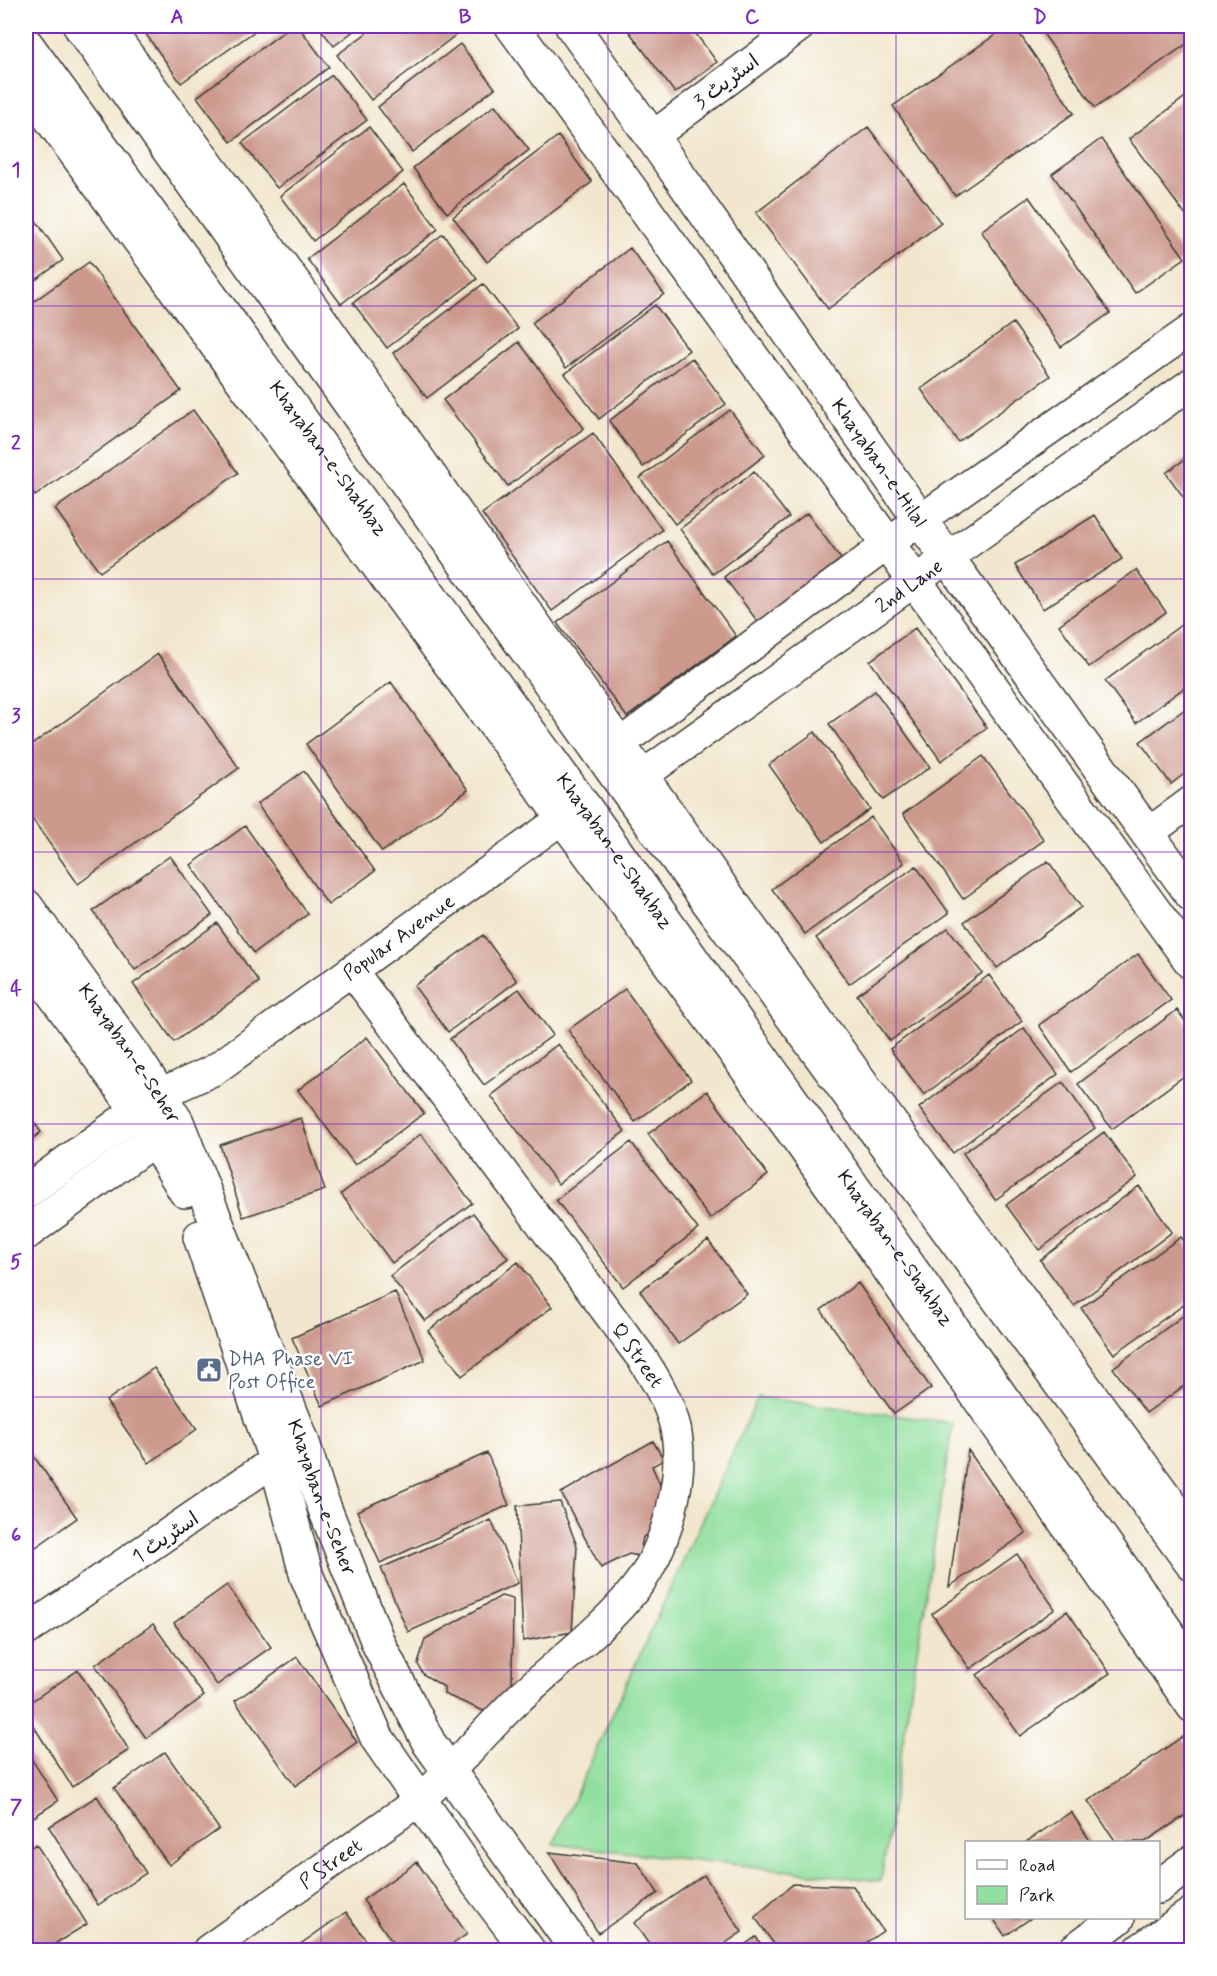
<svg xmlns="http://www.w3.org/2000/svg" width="1217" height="1976" viewBox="0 0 1217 1976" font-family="Mynerve,'Playpen Sans Arabic',sans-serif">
  <rect width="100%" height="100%" fill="#fff"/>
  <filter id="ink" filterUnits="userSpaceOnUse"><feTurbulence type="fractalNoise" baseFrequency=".0167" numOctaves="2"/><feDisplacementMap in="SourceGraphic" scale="12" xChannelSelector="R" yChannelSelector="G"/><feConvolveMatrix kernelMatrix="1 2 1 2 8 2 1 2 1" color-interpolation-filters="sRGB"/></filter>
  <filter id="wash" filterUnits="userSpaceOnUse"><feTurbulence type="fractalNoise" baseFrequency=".008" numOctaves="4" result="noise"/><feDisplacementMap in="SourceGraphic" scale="24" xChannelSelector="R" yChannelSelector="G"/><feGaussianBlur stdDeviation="1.35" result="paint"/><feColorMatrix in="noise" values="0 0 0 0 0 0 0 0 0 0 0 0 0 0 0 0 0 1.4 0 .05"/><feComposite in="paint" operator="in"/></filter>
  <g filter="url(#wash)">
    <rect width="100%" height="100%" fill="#f2e7ce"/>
    <path fill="#91df9e" stroke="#567e5d" stroke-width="1.5" d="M758 1397 953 1423 881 1881 553 1844Z"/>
    <g id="blocks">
      <path fill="#cc998c" d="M140 26H262L181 83Z
        M291 26H298L329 67 231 142 197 97Z
        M318 26H360L334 46Z
        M376 26H456L461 31 371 100 337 55Z
        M625 26H690L717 62 675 93Z
        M1008 26H1014L1074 113 955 196 893 106Z
        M1038 26H1192V40L1095 108Z
        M460 44 495 88 412 152 378 107Z
        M332 75 367 120 277 188 242 143Z
        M1192 92V224L1129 139Z
        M495 105 529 150 447 213 413 168Z
        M369 127 403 172 313 241 280 196Z
        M868 127 941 223 828 309 756 213Z
        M558 136 592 182 487 262 453 217Z
        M1101 139 1185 258 1135 293 1052 174Z
        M404 184 438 229 341 304 307 259Z
        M1029 197 1110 313 1061 347 981 231Z
        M26 206 63 260 26 287Z
        M443 234 477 279 387 348 353 303Z
        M630 248 664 294 566 368 532 323Z
        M89 262 181 391 35 496 26 482V307Z
        M483 284 518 329 427 398 393 353Z
        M655 305 689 350 599 419 565 374Z
        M1013 323 1050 376 958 442 921 389Z
        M519 342 584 428 508 486 443 400Z
        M692 358 726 404 643 467 609 421Z
        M193 410 238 473 100 572 55 509Z
        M730 410 765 455 675 524 640 478Z
        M593 433 662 530 552 611 482 514Z
        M1192 454V509L1166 473Z
        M754 472 789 517 713 574 680 529Z
        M807 513 841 559 758 622 724 577Z
        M1095 515 1122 559 1043 609 1015 565Z
        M667 541 736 636 627 717 557 623Z
        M1136 570 1166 612 1089 667 1059 625Z
        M1181 625 1192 639V682L1136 723 1105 681Z
        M915 628 987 728 941 761 870 661Z
        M158 654 239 768 78 884 26 810V749Z
        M391 682 468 790 382 852 306 744Z
        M875 691 930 767 883 800 829 724Z
        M1192 704V768L1171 784 1140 742Z
        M815 732 870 809 824 842 769 765Z
        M983 756 1044 840 963 899 903 814Z
        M304 771 375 871 328 905 257 804Z
        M871 817 904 863 805 934 772 889Z
        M245 826 308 914 254 953 191 865Z
        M170 856 212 915 135 970 93 911Z
        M1048 861 1081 907 997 968 964 922Z
        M916 866 949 913 849 984 816 938Z
        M217 923 259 982 174 1042 133 984Z
        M948 928 982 973 890 1041 857 995Z
        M483 935 517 981 448 1032 414 986Z
        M1138 954 1171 1000 1071 1072 1039 1025Z
        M989 975 1022 1021 924 1095 890 1049Z
        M519 989 553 1035 484 1085 450 1039Z
        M625 989 691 1080 635 1122 568 1030Z
        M1177 1010 1192 1030V1070L1112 1129 1078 1084Z
        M1024 1028 1058 1074 953 1153 919 1108Z
        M367 1037 424 1113 355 1165 298 1090Z
        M558 1044 625 1131 558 1184 491 1096Z
        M1063 1082 1095 1128 995 1200 963 1153Z
        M707 1091 768 1175 710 1219 648 1134Z
        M26 1111 41 1132 26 1144Z
        M301 1118 325 1190 243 1217 220 1145Z
        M1104 1132 1137 1177 1039 1250 1006 1205Z
        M421 1134 472 1203 392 1263 341 1194Z
        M631 1142 698 1229 623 1287 556 1200Z
        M1139 1186 1172 1232 1074 1306 1040 1260Z
        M473 1213 508 1258 425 1321 390 1276Z
        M1181 1237 1192 1251V1299L1114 1354 1081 1308Z
        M708 1240 747 1294 678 1344 640 1291Z
        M518 1262 552 1307 462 1376 428 1331Z
        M858 1283 931 1388 894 1414 821 1310Z
        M395 1292 425 1360 322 1406 292 1338Z
        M1192 1309V1380L1146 1413 1113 1368Z
        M154 1368 197 1429 149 1463 106 1401Z
        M653 1441 664 1460 652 1466 664 1494 657 1530 643 1537 639 1556 629 1554 601 1568 561 1493Z
        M28 1448 77 1518 26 1554V1450Z
        M968 1450 1026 1533 949 1587Z
        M487 1453 509 1505 380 1563 357 1511Z
        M560 1502 577 1546 572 1632 523 1641 517 1506Z
        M491 1520 518 1583 408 1632 381 1568Z
        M1017 1554 1055 1609 970 1669 932 1614Z
        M227 1585 271 1647 217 1685 174 1623Z
        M501 1596 513 1599 512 1689 486 1712 444 1694V1687L423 1674 418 1664 425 1639Z
        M1067 1611 1110 1673 1020 1736 977 1675Z
        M153 1624 204 1696 146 1738 95 1665Z
        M297 1657 357 1742 295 1786 235 1701Z
        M78 1670 129 1750 72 1787 26 1714V1705Z
        M1182 1737 1192 1752V1811L1145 1842H1116L1088 1801Z
        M26 1750 58 1801 26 1822Z
        M165 1752 219 1829 169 1865 114 1788Z
        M97 1796 146 1873 98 1905 49 1827Z
        M1071 1812 1091 1842H1026Z
        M36 1844 87 1924 45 1950H34L26 1937V1851Z
        M549 1852 638 1863 658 1893 598 1933Z
        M417 1862 467 1934 444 1950H398L363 1900Z
        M704 1875 742 1932 715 1950H653L634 1923Z
        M793 1884 853 1886 883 1931 855 1950H778L755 1917Z
        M346 1912 373 1950H292Z
        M993 1918H1031L1005 1936Z
        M756 1937 765 1950H737Z"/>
    </g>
  </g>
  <g filter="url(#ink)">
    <use href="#blocks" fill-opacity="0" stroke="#3c3a37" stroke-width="1.5"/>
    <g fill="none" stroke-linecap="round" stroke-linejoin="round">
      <defs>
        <g id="minor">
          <path d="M107 26 296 283 620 744 877 1102 1192 1531"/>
          <path d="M26 88 801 1145 1192 1707"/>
          <path d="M652 137 800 26"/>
          <path d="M605 755 920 520 1192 329"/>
          <path id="s1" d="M628 786 1192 383"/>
          <path d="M1147 834 1192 801"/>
          <path id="s2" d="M159 1095 214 1070 578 807"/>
          <path d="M26 1631 293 1448"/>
          <path id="s3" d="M208 1950 421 1799C455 1768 483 1733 516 1701 556 1663 620 1617 648 1570 661 1547 669 1523 674 1498 686 1439 674 1406 641 1357L352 971"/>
        </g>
        <g id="tertiary">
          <path d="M512 26 1192 963"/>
          <path id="s4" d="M572 26 652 137 920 520 1192 895"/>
          <path id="s5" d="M26 906 135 1057 177 1122 302 1440 319 1494 379 1645 429 1743 577 1950"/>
          <path d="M26 956 138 1111 185 1191"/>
          <path d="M26 1192 155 1098"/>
          <path d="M26 1233 173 1125"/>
          <path d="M200 1237 276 1462 307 1577 377 1738 478 1884 528 1950"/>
        </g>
        <g id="secondary">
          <path d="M80 26 625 788 1192 1564"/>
          <path id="s6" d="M26 44 591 816 1192 1667"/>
          <path d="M1158 1887 1192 1862"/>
          <path d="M1075 1950 1118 1918"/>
          <path d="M1141 1950 1192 1914"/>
        </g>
      </defs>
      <use href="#minor" stroke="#3c3a37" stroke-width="33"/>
      <use href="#tertiary" stroke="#3c3a37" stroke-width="36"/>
      <use href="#secondary" stroke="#3c3a37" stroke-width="36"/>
      <use href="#minor" stroke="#fff" stroke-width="30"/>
      <use href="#tertiary" stroke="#fff" stroke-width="33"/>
      <use href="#secondary" stroke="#fff" stroke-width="33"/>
    </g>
  </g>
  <path fill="none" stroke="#7b2cbf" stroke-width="1.5" stroke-opacity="0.55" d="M321 26V1950M608 26V1950M896 26V1950M26 306H1192M26 579H1192M26 852H1192M26 1124H1192M26 1397H1192M26 1670H1192"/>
  <defs>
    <symbol id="civic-square" viewBox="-11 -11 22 22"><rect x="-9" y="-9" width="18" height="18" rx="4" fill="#5c6f8a" stroke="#fff"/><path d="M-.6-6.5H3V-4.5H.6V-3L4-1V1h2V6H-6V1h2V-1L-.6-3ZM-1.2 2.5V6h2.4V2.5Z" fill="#fff"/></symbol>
  </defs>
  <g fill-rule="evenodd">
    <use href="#civic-square" x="194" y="1355" width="30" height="30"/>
  </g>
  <g text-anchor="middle" stroke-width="5" stroke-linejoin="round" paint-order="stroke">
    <g font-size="20" fill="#1c1c1c" stroke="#fff">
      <text transform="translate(726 81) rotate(-37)" y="7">اسٹریٹ 3</text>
      <text dy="7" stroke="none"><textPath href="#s6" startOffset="513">Khayaban-e-Shahbaz</textPath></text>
      <text dy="7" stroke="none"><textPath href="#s4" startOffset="534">Khayaban-e-Hilal</textPath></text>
      <text dy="7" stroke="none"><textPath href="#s1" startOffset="345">2nd Lane</textPath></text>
      <text dy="7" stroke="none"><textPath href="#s6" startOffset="999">Khayaban-e-Shahbaz</textPath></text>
      <text dy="7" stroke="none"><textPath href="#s2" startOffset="288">Popular Avenue</textPath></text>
      <text dy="7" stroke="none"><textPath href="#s5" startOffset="180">Khayaban-e-Seher</textPath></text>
      <text dy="7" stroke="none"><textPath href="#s6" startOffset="1485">Khayaban-e-Shahbaz</textPath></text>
      <text transform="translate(638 1355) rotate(55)" y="7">Q Street</text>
      <text dy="7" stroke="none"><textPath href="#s5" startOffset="666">Khayaban-e-Seher</textPath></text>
      <text transform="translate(165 1537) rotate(-34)" y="7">اسٹریٹ 1</text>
      <text dy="7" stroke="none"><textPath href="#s3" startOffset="150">P Street</textPath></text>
    </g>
    <g font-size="20" fill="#4e5e75" stroke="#fff" text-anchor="start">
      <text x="228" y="1365">DHA Phase VI<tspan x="228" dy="23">Post Office</tspan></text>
    </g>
  </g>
  <rect width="1217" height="1976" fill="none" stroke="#fff" stroke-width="66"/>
  <rect x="965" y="1841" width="195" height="78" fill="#ffffff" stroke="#a4a4a4" stroke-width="1.5"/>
  <rect x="977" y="1860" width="30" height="9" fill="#ffffff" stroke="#a4a4a4" stroke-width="1.5"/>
  <text x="1019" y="1871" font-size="18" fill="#1c1c1c">Road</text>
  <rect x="977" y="1886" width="30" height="18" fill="#91df9e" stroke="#a4a4a4" stroke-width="1.5"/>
  <text x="1019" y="1901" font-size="18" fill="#1c1c1c">Park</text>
  <rect x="33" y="33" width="1151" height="1910" fill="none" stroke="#7b2cbf" stroke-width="2"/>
  <g font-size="20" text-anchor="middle" font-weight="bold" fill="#7b2cbf">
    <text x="177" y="23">A</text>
    <text x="465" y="23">B</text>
    <text x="752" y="23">C</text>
    <text x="1040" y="23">D</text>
    <text x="16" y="176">1</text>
    <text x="16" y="449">2</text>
    <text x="16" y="722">3</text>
    <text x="16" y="995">4</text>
    <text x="16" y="1268">5</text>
    <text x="16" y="1541">6</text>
    <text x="16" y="1813">7</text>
  </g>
</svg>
